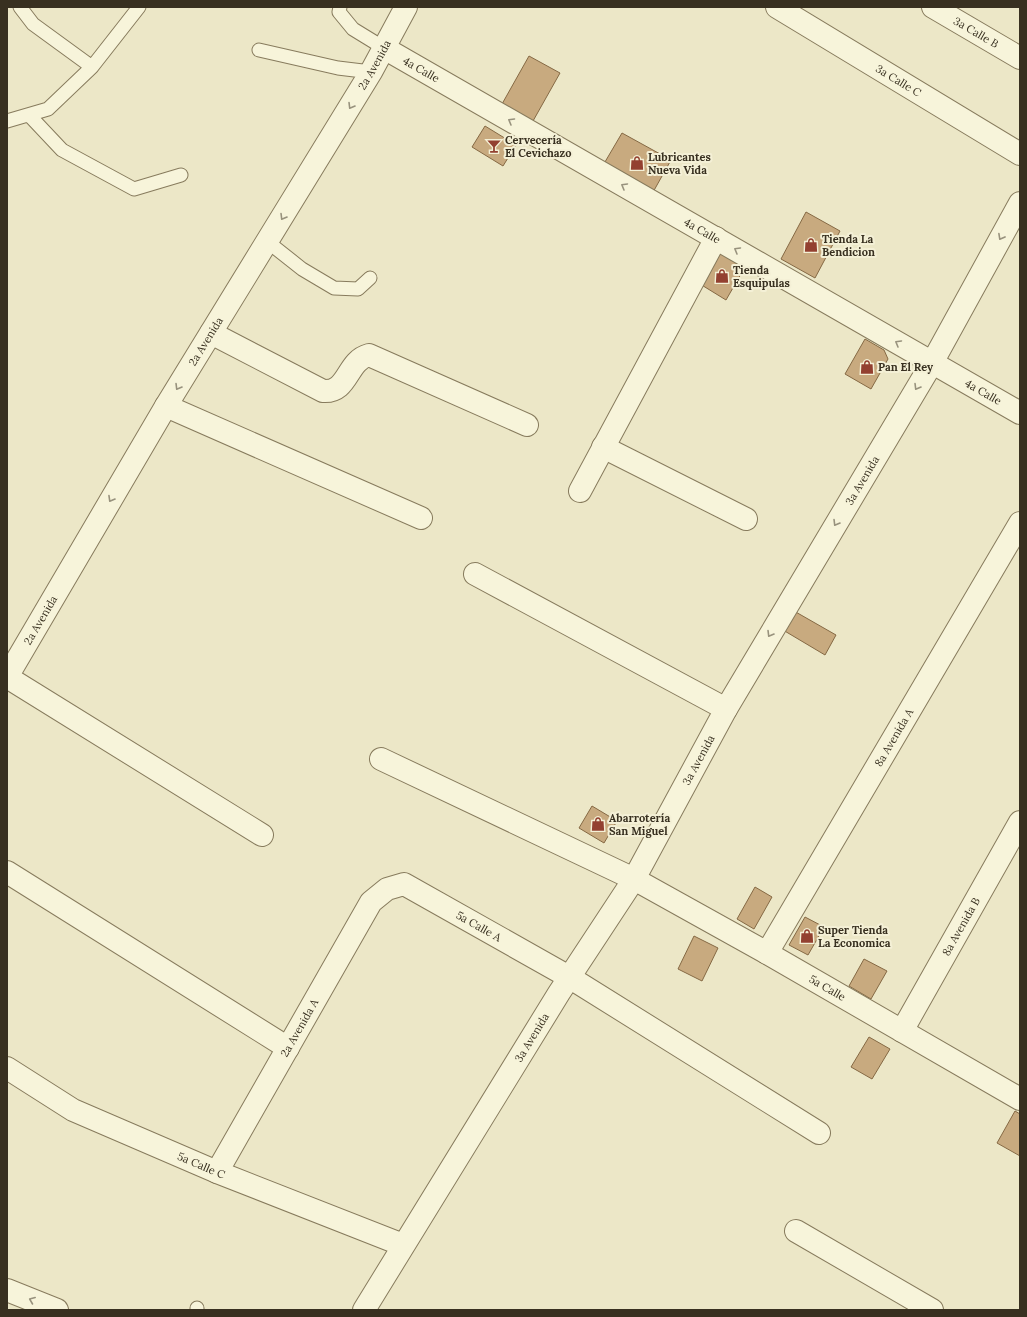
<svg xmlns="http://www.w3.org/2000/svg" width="1027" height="1317" viewBox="0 0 1027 1317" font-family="Lora,serif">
  <rect width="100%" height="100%" fill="#ece7c7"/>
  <path fill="#c8aa7f" stroke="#856944" d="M529 56 560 73 533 121 502 104Z
    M485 126 516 145 503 166 472 147Z
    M622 133 671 160 652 194 602 167Z
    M806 212 840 231 815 278 781 259Z
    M719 252 745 267 726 300 700 284Z
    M865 339 884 350 888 359 871 389 845 374Z
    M794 611 836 635 825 655 783 630Z
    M592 806 617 821 604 843 579 828Z
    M755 887 772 897 754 929 737 919Z
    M805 917 824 927 808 955 789 945Z
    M694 936 718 948 702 981 678 969Z
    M864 959 887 971 871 999 849 986Z
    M869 1037 890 1049 872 1079 851 1067Z
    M1015 1111 1020 1114V1156L997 1143Z"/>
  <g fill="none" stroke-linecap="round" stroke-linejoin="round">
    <defs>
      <path id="service" d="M20 7 33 24 92 67
        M340 7 339 12 353 29 384 48
        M259 50 338 68 371 72
        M29 115 62 150 134 189 181 175
        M7 121 48 109 92 67 139 7
        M268 242 302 269 334 288 358 289 370 278
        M197 1310V1308"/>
      <g id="minor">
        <path id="s1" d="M777 7 1020 154"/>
        <path id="s2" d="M933 7 1020 58"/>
        <path id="s3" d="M384 48 1020 413"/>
        <path d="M211 333 323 391C349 393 346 361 369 355L527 425"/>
        <path d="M166 406 421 518"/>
        <path d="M603 447 746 519"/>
        <path d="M580 491 716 238"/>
        <path d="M475 574 726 709"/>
        <path id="s4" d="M7 677 166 406 371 72 406 7"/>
        <path d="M7 677 262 835"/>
        <path id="s5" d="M381 759 634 879 767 953 1020 1099"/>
        <path d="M7 872 288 1048"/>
        <path id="s6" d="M767 953 1020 523"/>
        <path id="s7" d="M902 1031 1020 822"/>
        <path id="s8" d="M7 1068 73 1110 217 1172 403 1245"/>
        <path id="s9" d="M217 1172 371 902 387 889 404 884 569 977 819 1133"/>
        <path d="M796 1231 932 1310"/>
        <path id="s10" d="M364 1310 559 993 634 879 726 709 932 363 1020 203"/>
      </g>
      <path id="tertiary" d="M7 1290 57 1310"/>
    </defs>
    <use href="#service" stroke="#877b5d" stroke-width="15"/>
    <use href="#minor" stroke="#877b5d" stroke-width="24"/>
    <use href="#tertiary" stroke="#877b5d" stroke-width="24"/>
    <use href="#service" stroke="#f7f4da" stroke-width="13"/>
    <use href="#minor" stroke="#f7f4da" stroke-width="22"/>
    <use href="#tertiary" stroke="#f7f4da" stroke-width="22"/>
  </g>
  <defs><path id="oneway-chevron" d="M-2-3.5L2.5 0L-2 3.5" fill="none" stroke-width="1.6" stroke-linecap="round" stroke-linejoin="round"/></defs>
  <g stroke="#98927d">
    <use href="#oneway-chevron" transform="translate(351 106) rotate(121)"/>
    <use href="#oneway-chevron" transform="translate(511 121) rotate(-150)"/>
    <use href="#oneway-chevron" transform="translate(624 186) rotate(-150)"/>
    <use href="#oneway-chevron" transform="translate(283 217) rotate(121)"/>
    <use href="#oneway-chevron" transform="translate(1001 237) rotate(119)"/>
    <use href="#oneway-chevron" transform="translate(737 250) rotate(-150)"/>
    <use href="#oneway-chevron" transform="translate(898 343) rotate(-150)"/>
    <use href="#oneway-chevron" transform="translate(178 387) rotate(121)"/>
    <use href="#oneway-chevron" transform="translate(917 387) rotate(121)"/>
    <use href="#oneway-chevron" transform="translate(111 499) rotate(120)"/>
    <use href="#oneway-chevron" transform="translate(836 523) rotate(121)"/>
    <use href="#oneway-chevron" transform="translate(770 634) rotate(121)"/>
    <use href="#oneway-chevron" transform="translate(32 1300) rotate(-158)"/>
  </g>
  <defs>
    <symbol id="bar-bare" viewBox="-9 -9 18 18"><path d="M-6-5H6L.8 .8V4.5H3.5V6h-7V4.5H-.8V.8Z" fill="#934030" stroke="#f4f0d6" stroke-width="2.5" paint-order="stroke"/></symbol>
    <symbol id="shop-bare" viewBox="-9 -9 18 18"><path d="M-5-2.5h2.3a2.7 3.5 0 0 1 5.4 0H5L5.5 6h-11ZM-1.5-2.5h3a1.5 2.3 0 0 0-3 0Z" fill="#934030" stroke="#f4f0d6" stroke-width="2.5" paint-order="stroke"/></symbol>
  </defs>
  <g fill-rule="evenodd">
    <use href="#bar-bare" x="484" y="136" width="20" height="20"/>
    <use href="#shop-bare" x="627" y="153" width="20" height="20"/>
    <use href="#shop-bare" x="801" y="235" width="20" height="20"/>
    <use href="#shop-bare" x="712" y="266" width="20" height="20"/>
    <use href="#shop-bare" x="857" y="357" width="20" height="20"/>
    <use href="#shop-bare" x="588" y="814" width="20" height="20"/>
    <use href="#shop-bare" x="797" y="926" width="20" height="20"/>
  </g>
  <g text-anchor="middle" stroke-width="4" stroke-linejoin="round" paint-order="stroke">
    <g font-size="11" fill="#383020" stroke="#f4f0d6">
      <text dy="4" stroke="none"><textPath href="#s2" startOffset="50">3a Calle B</textPath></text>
      <text dy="4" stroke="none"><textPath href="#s4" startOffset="714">2a Avenida</textPath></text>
      <text dy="4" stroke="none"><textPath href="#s3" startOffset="43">4a Calle</textPath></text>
      <text dy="4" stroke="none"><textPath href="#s1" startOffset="142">3a Calle C</textPath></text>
      <text dy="4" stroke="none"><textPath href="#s3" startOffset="367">4a Calle</textPath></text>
      <text dy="4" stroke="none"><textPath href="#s4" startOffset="390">2a Avenida</textPath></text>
      <text dy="4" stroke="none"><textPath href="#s3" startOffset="691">4a Calle</textPath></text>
      <text dy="4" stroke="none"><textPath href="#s10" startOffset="968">3a Avenida</textPath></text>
      <text dy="4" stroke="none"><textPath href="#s4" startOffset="66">2a Avenida</textPath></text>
      <text dy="4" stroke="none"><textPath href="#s6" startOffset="250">8a Avenida A</textPath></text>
      <text dy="4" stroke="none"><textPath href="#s10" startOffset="644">3a Avenida</textPath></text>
      <text dy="4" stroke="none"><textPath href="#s9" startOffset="435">5a Calle A</textPath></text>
      <text dy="4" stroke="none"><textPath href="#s7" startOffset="120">8a Avenida B</textPath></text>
      <text dy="4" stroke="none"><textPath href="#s5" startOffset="502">5a Calle</textPath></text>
      <text dy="4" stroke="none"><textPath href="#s9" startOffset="166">2a Avenida A</textPath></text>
      <text dy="4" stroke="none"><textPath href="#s10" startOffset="320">3a Avenida</textPath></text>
      <text dy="4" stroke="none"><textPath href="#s8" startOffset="218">5a Calle C</textPath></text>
    </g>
    <g font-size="11" font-weight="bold" fill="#383020" stroke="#f4f0d6" text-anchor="start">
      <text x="505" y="144">Cervecería<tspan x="505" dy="13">El Cevichazo</tspan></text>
      <text x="648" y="161">Lubricantes<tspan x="648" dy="13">Nueva Vida</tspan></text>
      <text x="822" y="243">Tienda La<tspan x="822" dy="13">Bendicion</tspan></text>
      <text x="733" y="274">Tienda<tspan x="733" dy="13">Esquipulas</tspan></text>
      <text x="878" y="371">Pan El Rey</text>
      <text x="609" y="822">Abarrotería<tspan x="609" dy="13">San Miguel</tspan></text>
      <text x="818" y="934">Super Tienda<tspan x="818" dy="13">La Economica</tspan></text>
    </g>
  </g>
  <rect width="1027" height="1317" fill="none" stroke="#383020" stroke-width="16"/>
</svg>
